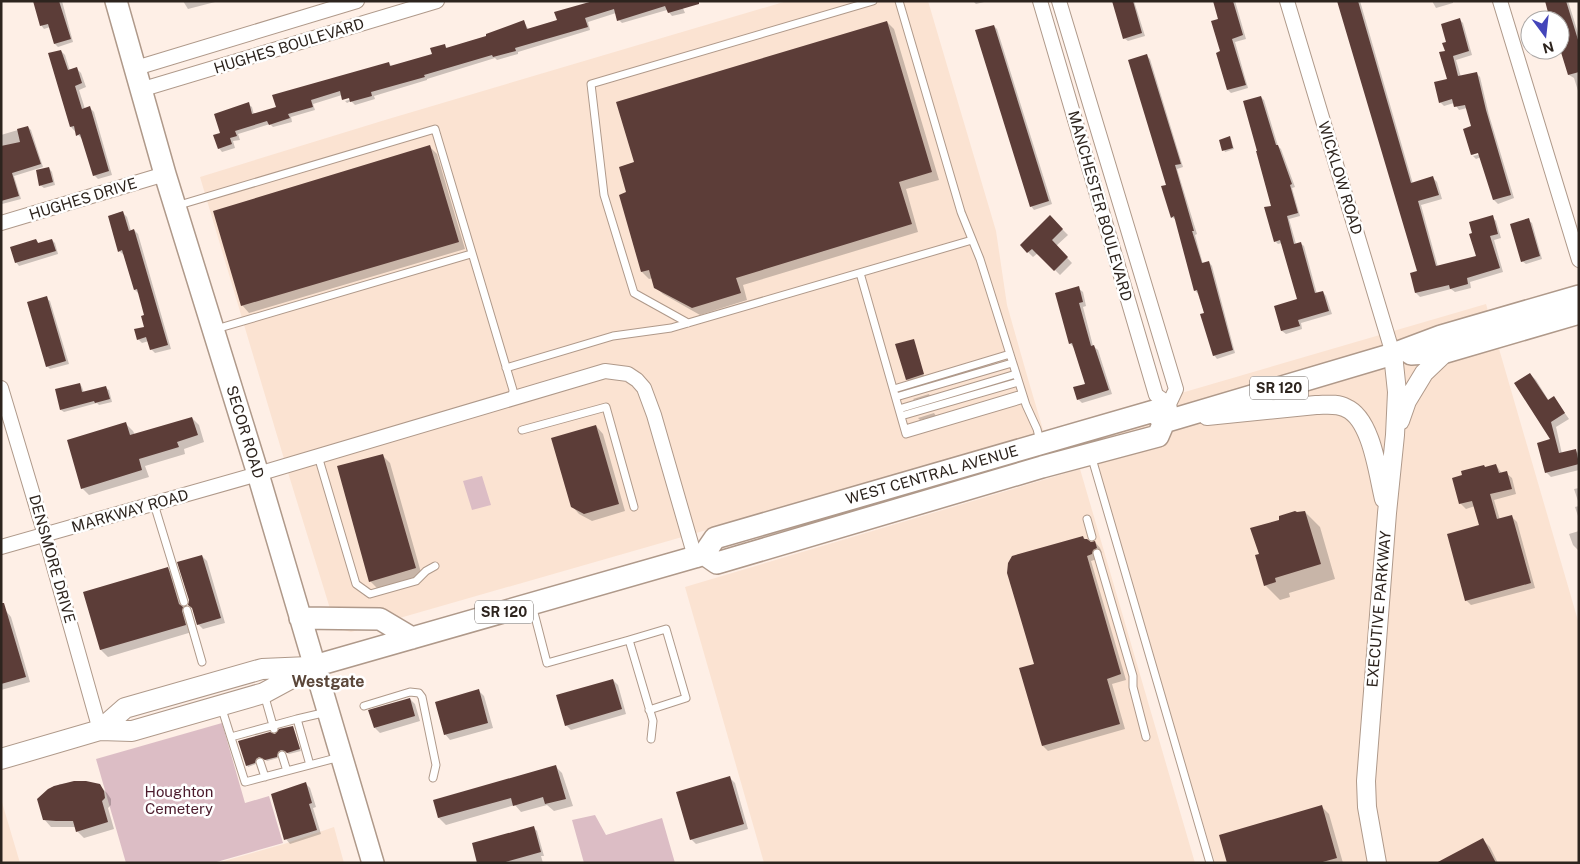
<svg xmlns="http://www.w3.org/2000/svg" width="1580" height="864" viewBox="0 0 1580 864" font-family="'Public Sans',sans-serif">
  <rect width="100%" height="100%" fill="#feefe6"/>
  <path fill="#fbe3d2" d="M787 1H928L996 231 1007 305 1028 379 1044 433 351 632 336 628 290 479 200 177 385 120Z
    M1486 304 1579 624V863H1215L1082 422Z
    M1080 469 1195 863H764L685 587Z
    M1 799 20 863H1Z
    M334 827 344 863H217L284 844Z"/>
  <path fill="#dcbdc5" d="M482 476 491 505 472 510 463 481Z
    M222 723 245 803 269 796 283 843 213 863H126L96 759Z
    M595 815 606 835 662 818 675 863H584L572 820Z"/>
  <path fill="#0003" d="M34 1H62L73 42 58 47 55 44 50 27 44 29 41 25Z
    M183 1H219L188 9Z
    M594 1 682 6 685 13 672 16 667 10 622 23 619 20 616 13 588 22 590 30 518 52V54L497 60 495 58 427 79V80L374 96 375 99 355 105 351 101 347 103 345 101 355 98H344V100L342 95 313 104 315 110 291 117 292 122 273 127 270 124 238 134 240 140 233 141 235 148 222 152 219 148 222 133 248 104 252 107 254 115 277 108 389 63 392 67 433 55 444 45 448 49 488 37 524 22 529 30 558 21Z
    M973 1H988L976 4Z
    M1113 1H1134L1145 36 1128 41 1124 38Z
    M1214 1H1235L1246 39 1235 42 1248 88 1231 93 1228 90 1221 52 1220 20Z
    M1339 1H1360L1413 184 1433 178 1437 182 1442 199 1421 205 1438 267 1477 257 1474 234 1492 217 1496 221 1501 238 1494 240 1503 272 1470 282 1471 288 1455 292 1451 289 1420 297 1416 293 1411 274 1419 272Z
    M1432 1H1453V3L1436 8Z
    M1546 1H1568L1579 36V94L1574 78 1569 75 1560 46V20H1552Z
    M1459 19 1463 23 1472 55 1456 60 1461 77 1476 73 1480 77 1489 115 1514 198 1498 204 1494 200 1481 157 1476 159 1473 156 1485 153 1484 150 1472 155 1465 130 1473 127 1467 108 1459 110 1454 103 1444 106 1440 102 1448 80 1446 52 1448 43Z
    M887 22 894 29 939 180 906 189 918 232 743 285 747 300 700 315 663 294 655 287 653 278 649 279 642 272 621 196 628 193Z
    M994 26 997 29 1052 204 1034 210 1031 206Z
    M61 51 65 55 70 71 77 69 81 73 86 87 79 90 85 109 90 108 94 112 112 175 98 179 94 175 82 139 71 127 50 54Z
    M1147 56 1150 59 1183 167 1177 169 1197 234 1195 235 1203 264 1209 262 1212 266 1235 353 1217 359 1214 355 1205 314 1198 294 1195 290 1176 220 1172 217Z
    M1261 97 1264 100 1278 146 1281 149 1295 187 1292 188 1300 216 1289 219 1296 244 1300 243 1304 246 1317 294 1323 292 1326 296 1332 314 1301 323 1302 329 1286 334 1282 331 1275 307 1298 300 1282 243 1278 244 1275 241Z
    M28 127 31 130 43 167 14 176 21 199 2 204 1 135Z
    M1231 139 1234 149 1225 152 1220 141Z
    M430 147 437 154 465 249 249 313 242 305Z
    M49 168 52 172 55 185 44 188 40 185Z
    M123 213 127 217 131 231 134 230 138 234 171 349 155 353 151 349 149 341 142 343 138 339 145 327 146 316 139 294 135 290 124 255 119 251Z
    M1050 217 1068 235 1056 246 1072 263 1060 275 1038 253 1033 257 1021 245Z
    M1528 220 1532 223 1542 259 1526 264 1522 261Z
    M36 240 39 244 52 240 55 243 58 254 19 266 16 262Z
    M1078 288 1083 292 1086 306 1083 307 1093 346 1098 350 1112 394 1082 403 1078 399 1086 384 1074 348 1070 343Z
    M46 298 50 301 69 364 50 369 47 366Z
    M914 341 924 376 908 381 907 379Z
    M1530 374 1536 380 1549 401 1554 398 1569 419 1556 427 1562 454 1575 450 1579 454V470L1551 477 1546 472 1552 440Z
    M80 384 82 387 84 393 106 388 109 390 112 402 99 405 97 403 64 412 61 410Z
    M929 394 930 396 914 400 913 399Z
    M934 413 936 416 920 420 918 418Z
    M192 418 199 425 204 442 184 449 185 454 145 466 149 477 89 495 82 488 126 424 133 431 135 435Z
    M596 426 603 434 625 511 592 521 579 514 572 506Z
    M383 456 390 463 422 576 377 588 370 581Z
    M1496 465 1502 474 1506 473 1512 478 1516 494 1494 500 1500 520 1512 517 1517 522 1535 588 1471 605 1466 600 1480 526 1475 506 1466 509 1460 503 1486 468Z
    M1579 488V504L1574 489Z
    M1579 506V519L1575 507Z
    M1305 512 1320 527 1335 579 1289 593 1290 597 1280 600 1265 585 1260 555Z
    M1579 531V550H1578L1573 545 1569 534Z
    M1083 537 1091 544 1095 542 1100 548 1102 553 1098 555 1097 559 1091 561 1126 680 1112 684 1125 729 1048 751 1043 746 1035 665Z
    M202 556 207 561 225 623 203 629 198 624 193 608Z
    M167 568 174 575 192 632 108 657 101 650 84 593Z
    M6 611 11 617 30 682 1 690V613Z
    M613 680 618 685 626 714 571 730 566 725Z
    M479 691 484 696 493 728 450 740 445 734Z
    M410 699 415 704 420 721 380 733 375 728Z
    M293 727 301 751 289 754 283 751 279 753 278 758 267 761 261 757 257 760 256 764 248 767 247 765 275 736Z
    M555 766 562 773 573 806 554 811 547 805 521 812 515 805 446 825 439 818 434 801Z
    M730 778 735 783 748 829 696 844 691 839Z
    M86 782 100 786 107 793 111 799V805L108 808 114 829 84 838 77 831 76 827H51L44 819 49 790 60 784Z
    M306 784 310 788 316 807 313 808 321 834 290 844 286 839Z
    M1322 807 1329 814 1343 863H1229Z
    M533 827 537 831 544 856H541L543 863H479Z
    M1483 840 1490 847 1498 863H1442Z"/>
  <path fill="#5c3d38" d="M33 1H59L71 39 54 44 48 24 40 26Z
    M593 1H699V4L668 13 665 6 617 21 614 9 585 18 588 27 515 48 516 51 493 57 492 55 424 75 425 77 371 92 372 96 350 102 349 98 342 100 340 91 311 100 313 107 288 114 290 118 269 125 267 121 235 131 237 136 230 138 232 144 218 149 213 135 220 133 214 114 249 102 252 114 276 107 272 95 389 62 390 66 432 54 430 48 445 44 446 48 486 36V34L524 20 527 29 557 20 554 12Z
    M1112 1H1133L1142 33 1123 39Z
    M1213 1H1233L1243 35 1232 39 1246 85 1227 90 1216 53 1220 51 1211 21 1218 19Z
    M1337 1H1358L1411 183 1433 176 1439 195 1418 201 1436 266 1476 256 1469 234 1472 233 1469 222 1493 215 1498 234 1490 236 1500 268 1467 278 1468 284 1450 289 1449 285 1415 293 1410 273 1417 271Z
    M1545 1H1566L1579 43V72L1568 75 1560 49V20H1550Z
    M1460 18 1469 51 1453 56 1458 76 1477 72 1486 110 1511 195 1493 200 1478 153 1471 155 1463 129 1471 126 1465 105 1454 107 1452 99 1439 103 1434 82 1447 79 1439 52 1445 51 1442 43 1446 42 1441 24Z
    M887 21 932 172 899 182 912 224 736 278 741 293 692 308 654 288 649 270 641 272 619 195 626 192 619 167 634 162 616 102Z
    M994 25 1049 201 1030 207 975 30Z
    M61 50 68 70 77 67 82 83 75 86 82 109 90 106 109 171 93 176 80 134 76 136 74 126 70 127 48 53Z
    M1147 54 1181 164 1175 165 1194 231H1192L1202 263 1209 261 1233 350 1213 356 1200 314 1204 313 1197 290 1194 291 1174 216 1171 218 1161 186 1166 185 1128 60Z
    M1261 96 1276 145H1278L1292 184 1290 185 1298 213 1287 216 1294 244 1301 242 1315 293 1323 291 1329 311 1298 320 1300 326 1281 331 1274 306 1297 299 1280 240 1274 242 1264 207 1271 206 1256 151H1257L1243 101Z
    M28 126 41 164 12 173 19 196 1 201V146L20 142 17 129Z
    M1230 136 1233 148 1222 151 1219 140Z
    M430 145 459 242 241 306 213 211Z
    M49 167 53 182 39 186 36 170Z
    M123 211 129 231 134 229 168 345 150 350 146 337 137 340 134 329 144 327 141 316 144 315 137 289 134 290 122 250 118 252 108 216Z
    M1050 215 1063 229 1052 240 1068 257 1054 271 1032 249 1027 253 1020 245Z
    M1529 218 1540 256 1521 262 1510 224Z
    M36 239 38 243 52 239 56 251 15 263 10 247Z
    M1079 286 1083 302 1079 303 1091 346 1094 345 1109 390 1077 400 1073 387 1085 384 1072 343 1069 344 1055 293Z
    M47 296 66 361 46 367 27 302Z
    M914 339 924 374 906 380 895 344Z
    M1530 373 1548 400 1554 396 1565 413 1551 422 1559 453 1576 449 1579 464 1545 473 1537 443 1550 439 1514 383Z
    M80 383 82 392 106 386 110 399 95 403 94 401 60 410 55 389Z
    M192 417 198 435 177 442 179 447 139 459 142 470 81 489 67 440 126 422 130 435Z
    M596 425 619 504 584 514 571 507 551 438Z
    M383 454 416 568 369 582 337 466Z
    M1496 464 1499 473 1507 471 1512 489 1490 494 1497 519 1512 515 1531 583 1465 601 1447 534 1479 525 1472 501 1459 504 1452 478 1462 475 1461 471 1484 465 1485 467Z
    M1295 511 1297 512 1305 511 1321 564 1275 578 1276 582 1264 586 1255 555 1259 554 1250 528 1279 520V516Z
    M1083 536 1084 539H1087L1091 542 1095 541 1097 548 1093 550 1092 554 1087 556 1121 674 1107 679 1120 724 1042 746 1019 668 1034 664 1007 573 1008 563 1012 556Z
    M202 555 221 618 197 625 192 608 188 605 189 600 177 562Z
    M168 567 179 604 183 607 182 611 186 625 100 650 83 592Z
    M1 603H4L26 677 1 684Z
    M613 679 622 709 565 726 556 695Z
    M479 689 488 723 444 735 435 702Z
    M410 698 415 716 374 728 368 710Z
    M293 726 300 749 287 753 285 751 281 750 278 752 277 757 265 760 259 757 256 759 255 763 246 766 238 741 270 732 275 734 279 729Z
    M556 765 566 799 545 804 543 797 513 806 511 798 438 818 433 800Z
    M730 776 744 824 690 840 676 792Z
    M74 781H86L100 784 104 791 105 798 102 801 108 822 76 832 73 821H56L43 820 37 799 48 789 54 786Z
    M306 782 312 803 309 804 317 830 284 840 271 794Z
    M1322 805 1337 858 1319 863H1227L1219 835Z
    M534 826 541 852 502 863H477L472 843Z
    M1483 838 1496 863H1436Z"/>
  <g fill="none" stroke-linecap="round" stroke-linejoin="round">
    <defs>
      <path id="service" d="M899 1 961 212 980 259 1026 405 1037 429 1040 441
        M176 206 435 129 513 390 512 399
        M860 273 906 434 1024 399
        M688 323 634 293 604 195 591 84 873 1
        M216 329 471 254
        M506 368 613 336 671 328 972 240
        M894 389 1010 354
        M896 397 1012 363
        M899 409 1016 374
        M901 416 1018 382
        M905 429 1022 394
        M522 430 606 407 634 507
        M1091 455 1210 863
        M318 456 356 584 370 594 416 581 426 571 435 566
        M154 504 184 602
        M1087 519 1092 537
        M1097 553 1133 676V687L1146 737
        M532 605 547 663 629 640 653 721 651 739
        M187 610 202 662
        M629 640 666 629 686 698 649 710
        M264 694 274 729
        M221 706 245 782 340 757
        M364 706 410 692 419 693 422 697 436 765 433 778
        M297 719 327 712
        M231 737 297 719 310 765
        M282 755 287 771
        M260 762 265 777"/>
      <path id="minor" d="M1040 1 1156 395 1169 404
        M1059 1 1176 389 1169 404 1172 419
        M1287 1 1393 354
        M1500 1 1579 260
        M136 68 357 1
        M140 90 437 1
        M1 223 165 174
        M1 388 45 535 100 730
        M1 547 258 474 605 371 628 374 637 380 644 388 654 415 695 557"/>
      <path id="tertiary" d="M1207 416 1316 405C1326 405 1337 403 1346 408 1372 419 1378 475 1384 499
        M1400 421 1407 401 1424 373 1446 352
        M1377 863 1367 807 1366 781 1387 513 1395 435 1397 392 1393 354"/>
      <path id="secondary" d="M100 730 125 708 262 669 309 667
        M1 759 100 730 132 731 264 693 314 666"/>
      <path id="primary" d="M116 1 165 174 258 474 373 863
        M1411 354 1446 352 1579 313
        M704 554 717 563 1042 467 1158 436 1164 422 1393 354 1441 336 1579 296
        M300 618 380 619 412 638
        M314 666 695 557 704 554 715 538 1154 411 1164 422"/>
    </defs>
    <use href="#service" stroke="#af998a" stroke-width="9"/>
    <use href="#minor" stroke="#af998a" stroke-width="16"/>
    <use href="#tertiary" stroke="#af998a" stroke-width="20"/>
    <use href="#secondary" stroke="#af998a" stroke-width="22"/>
    <use href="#primary" stroke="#af998a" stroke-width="24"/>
    <use href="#service" stroke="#fff" stroke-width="7"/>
    <use href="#minor" stroke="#fff" stroke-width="14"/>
    <use href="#tertiary" stroke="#fff" stroke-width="18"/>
    <use href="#secondary" stroke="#fff" stroke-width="20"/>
    <use href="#primary" stroke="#fff" stroke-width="21"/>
  </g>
  <g text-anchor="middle" stroke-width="5" stroke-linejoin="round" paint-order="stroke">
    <g fill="#fff" stroke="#6c6662" stroke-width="1">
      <rect x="1250" y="376.5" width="58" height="23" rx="4"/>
      <rect x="475" y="600.5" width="58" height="23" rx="4"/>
    </g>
    <g font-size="14" font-weight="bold" fill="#2d241e">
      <text x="1279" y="393">SR 120</text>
      <text x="504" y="617">SR 120</text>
    </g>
    <g font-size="15" fill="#2d241e" stroke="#fff">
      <text transform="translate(289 46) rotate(-17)" y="5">HUGHES BOULEVARD</text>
      <text transform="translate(1340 178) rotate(73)" y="5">WICKLOW ROAD</text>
      <text transform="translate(83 199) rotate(-17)" y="5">HUGHES DRIVE</text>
      <text transform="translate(1100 206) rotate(74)" y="5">MANCHESTER BOULEVARD</text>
      <text transform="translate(245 432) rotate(73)" y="5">SECOR ROAD</text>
      <text transform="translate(932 475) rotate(-16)" y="5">WEST CENTRAL AVENUE</text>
      <text transform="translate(130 511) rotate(-16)" y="5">MARKWAY ROAD</text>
      <text transform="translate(52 559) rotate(74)" y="5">DENSMORE DRIVE</text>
      <text transform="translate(1379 609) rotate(-85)" y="5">EXECUTIVE PARKWAY</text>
    </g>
    <g font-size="15" fill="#4b1b2c" stroke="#fff">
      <text x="179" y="797">Houghton<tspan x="179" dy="17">Cemetery</tspan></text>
    </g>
    <g font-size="16" font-weight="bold" fill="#5b473a" stroke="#fff">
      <text x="328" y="687">Westgate</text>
    </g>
  </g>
  <rect width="1580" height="864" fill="none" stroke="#2d241e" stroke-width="5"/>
  <g transform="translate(1545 35) rotate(165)"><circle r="24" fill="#ffffff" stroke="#aba7a5"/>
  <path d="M0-4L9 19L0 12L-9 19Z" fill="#4445ba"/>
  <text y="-8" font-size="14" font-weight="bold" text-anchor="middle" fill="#2d241e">N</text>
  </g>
</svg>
